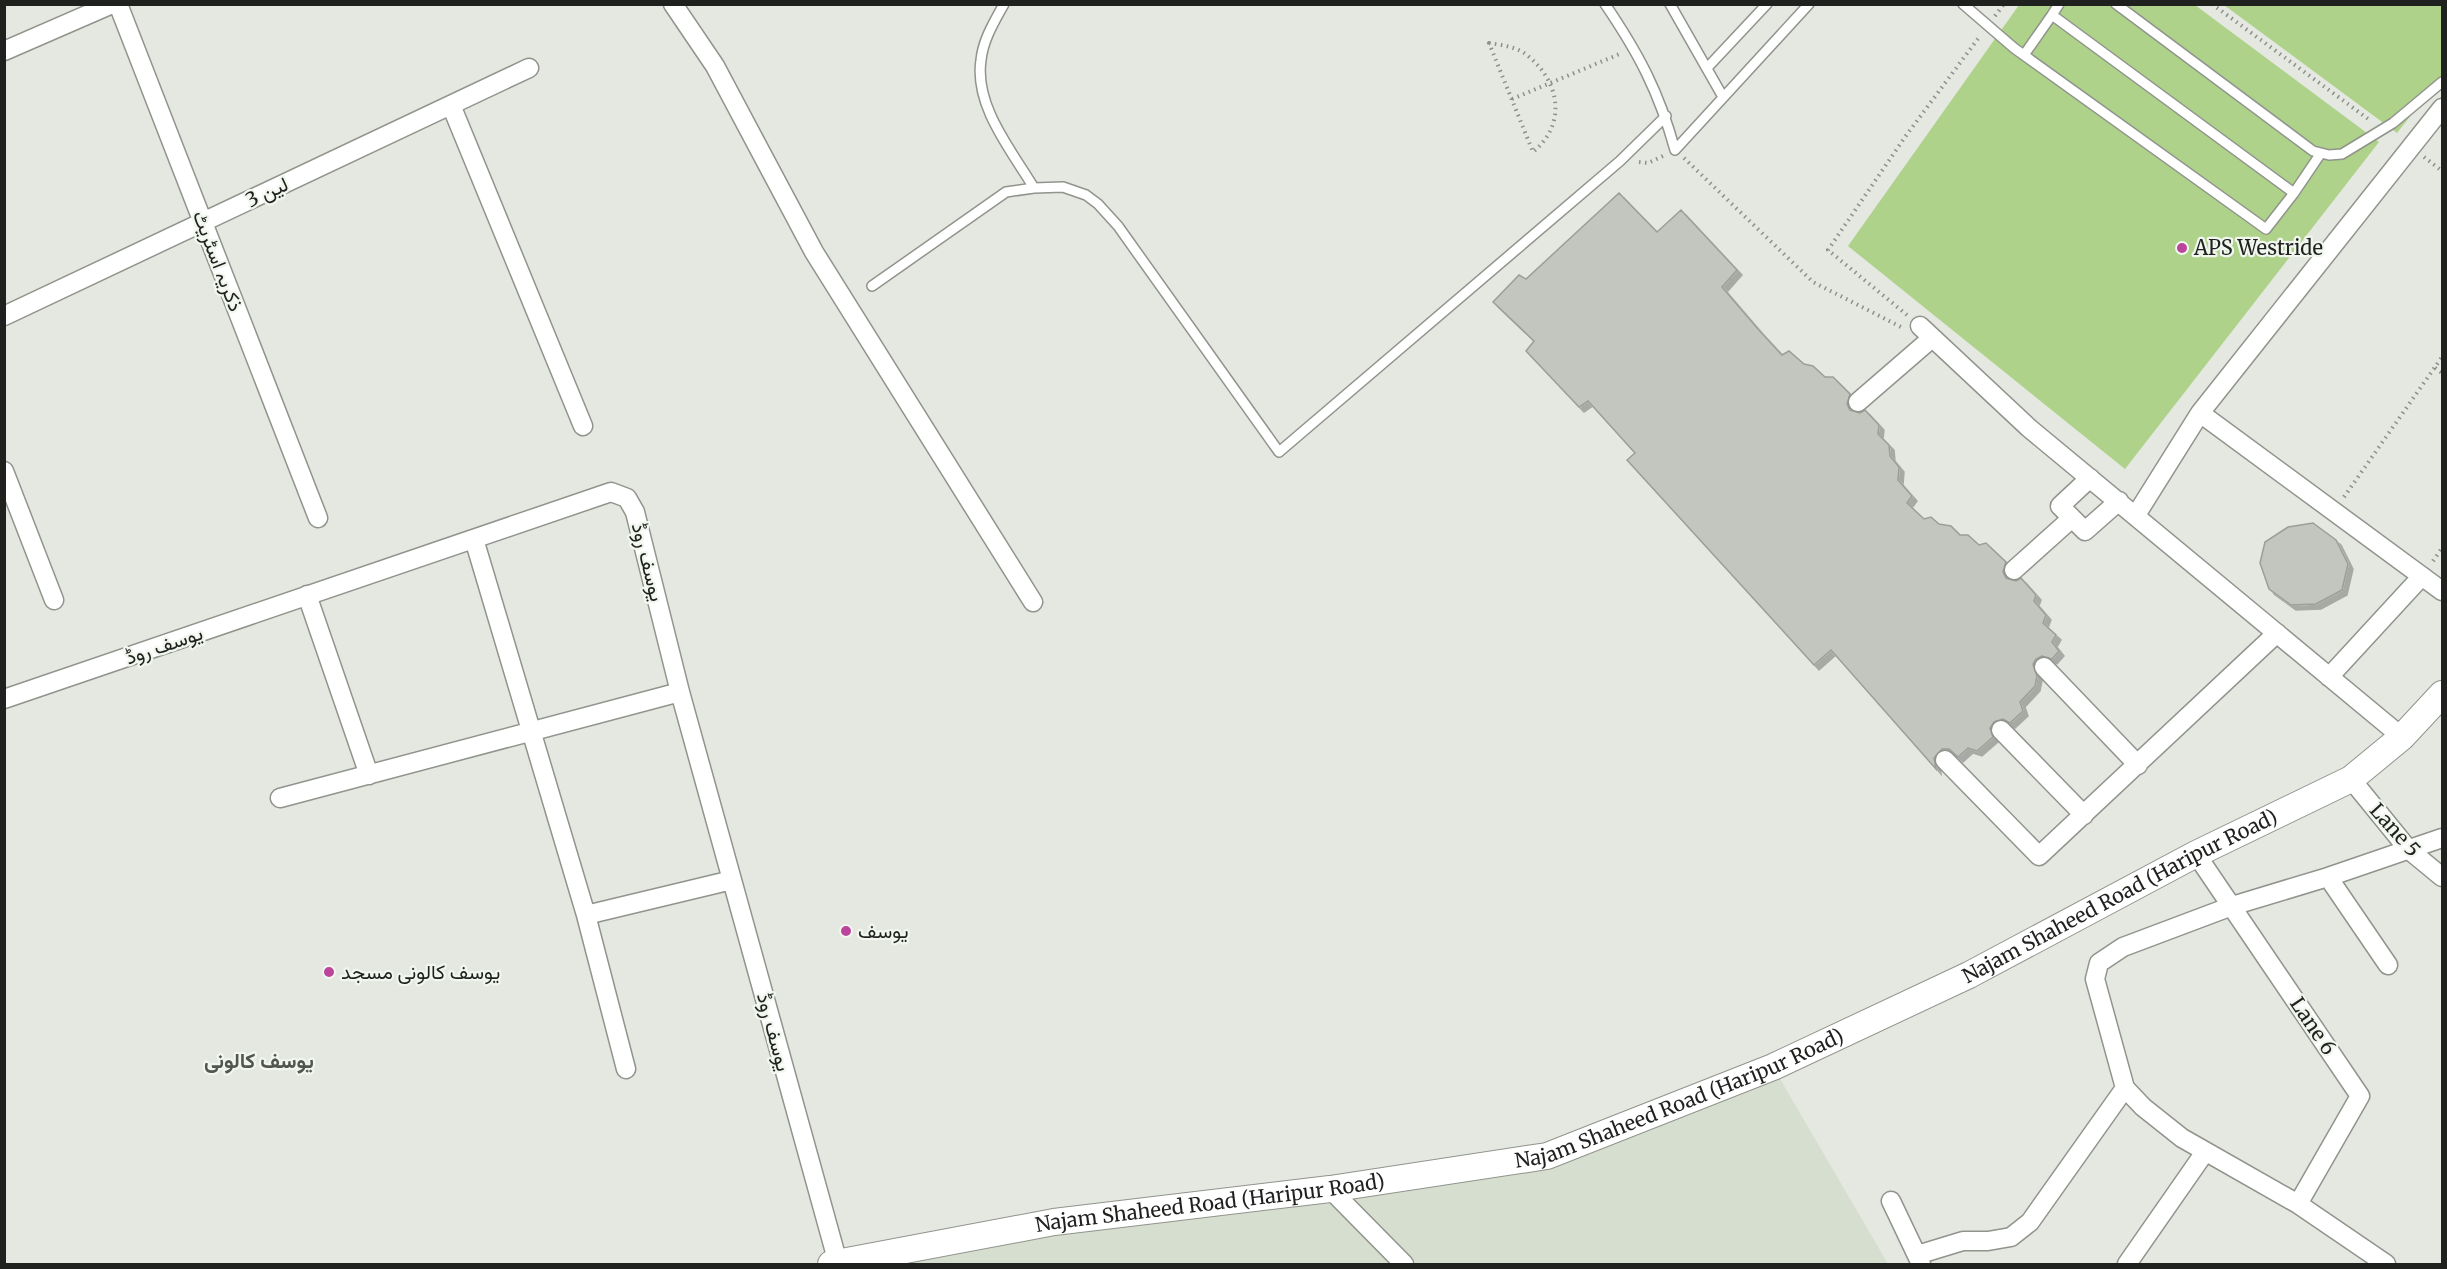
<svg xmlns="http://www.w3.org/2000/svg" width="2447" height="1269" viewBox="0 0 2447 1269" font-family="Merriweather,Vazirmatn,serif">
  <defs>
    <filter id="shadow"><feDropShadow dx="5" dy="5" stdDeviation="0" flood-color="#0004"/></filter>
  </defs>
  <rect width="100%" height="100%" fill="#e4e8e0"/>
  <path fill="#d6decf" d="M1773 1067 1888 1264H836L1548 1160Z"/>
  <path fill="#aed28a" d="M2019 5H2195L2379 142 2125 469 1848 246Z
    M2224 5H2442V76L2397 133Z"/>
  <path fill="#c2c6bf" stroke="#9b9f97" stroke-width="1.5" filter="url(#shadow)" d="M1619 193 1657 232 1681 210 1737 270 1722 287 1758 329 1782 355 1789 351 1804 364 1813 366 1825 377H1833L1850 394 1847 404 1850 410 1860 413 1865 410 1879 425 1878 434 1889 445 1890 456 1899 467 1898 480 1912 496 1907 503 1924 519 1931 517 1939 524 1951 526 1960 535H1968L1979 545 1986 543 2006 562 2003 572 2006 578 2016 581 2021 578 2036 595 2034 601 2046 615 2043 623 2056 635 2052 642 2059 651 2052 659 2042 656 2036 659 2033 664 2037 676 2035 686 2020 702 2023 711 2010 723 2003 719 1994 722 1990 728 1993 737 1977 751 1968 748 1958 757 1949 749H1942L1934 758 1936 769 1831 650 1814 665 1627 460 1635 453 1588 401 1579 407 1526 351 1534 341 1493 302 1519 275 1526 279Z
    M2313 523 2336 540 2348 564 2342 590 2316 604 2291 605 2269 589 2260 563 2265 542 2288 527Z"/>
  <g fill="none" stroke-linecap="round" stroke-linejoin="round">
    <defs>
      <path id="service" d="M1004 4C994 22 983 40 981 60 974 106 1012 151 1034 188
        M1605 4C1639 54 1659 92 1675 150
        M1670 4 1723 97
        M1963 4 2014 48 2266 229 2294 193 2052 15 2059 4
        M2116 4 2313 151 2329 155 2342 154 2393 123 2442 82
        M2024 55 2052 15
        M1707 68 1767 4
        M1675 150 1809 4
        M2294 193 2321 153
        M872 286 1006 192 1034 188 1063 187 1086 195 1098 204 1118 226 1279 452 1620 161 1666 116"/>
      <path id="minor" d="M118 4 318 518
        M673 4 715 66 814 252 1033 602
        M4 51 112 4
        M451 105 583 426
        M4 316 529 68
        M1920 326 2029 428 2402 737
        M1858 402 1932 338
        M2200 413 2442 591
        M4 471 54 600
        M2090 478 2060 506 2085 531 2119 501
        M2136 515 2200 413 2442 108
        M474 539 586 915 626 1069
        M2014 570 2072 518
        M307 595 369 775
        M2044 667 2138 765
        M2329 677 2422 576
        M4 699 611 492 627 498 635 512 680 692 838 1263
        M2001 730 2084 815
        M1945 760 2039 856 2277 633
        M2351 779 2408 849 2442 877
        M280 798 680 692
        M2196 854 2360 1096 2298 1204
        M2328 877 2388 965
        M586 915 732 880
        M1330 1189 1404 1264
        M1891 1201 1921 1264
        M1917 1255 1963 1241H1988L2011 1237 2030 1222 2125 1088
        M2127 1264 2205 1152
        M2386 1264 2298 1204 2182 1138 2143 1107 2125 1088 2095 979 2099 963 2123 947 2232 906 2328 877 2442 838"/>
      <g id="secondary">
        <path id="s1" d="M831 1264 1054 1222 1330 1189 1547 1156 1773 1067 1969 975 2196 854 2351 779 2402 737 2442 694"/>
      </g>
    </defs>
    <use href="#service" stroke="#90948c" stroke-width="12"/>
    <use href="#minor" stroke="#90948c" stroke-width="21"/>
    <use href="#secondary" stroke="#90948c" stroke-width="28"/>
    <path stroke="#8d908a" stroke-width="4" stroke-dasharray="1.5 4.5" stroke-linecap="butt" d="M2212 4 2371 121
      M1995 16 2004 4
      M1489 43C1502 45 1518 47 1528 56 1560 82 1567 124 1533 152Z
      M1512 99 1622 53
      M2424 157 2442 171
      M1684 158 1813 282 1903 328
      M1639 162 1648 163 1663 156
      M1907 315 1828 250 1905 137 1980 36
      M2435 368 2442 373
      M2344 497 2442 357
      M2433 561 2442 548"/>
    <use href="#service" stroke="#fff" stroke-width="9"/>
    <use href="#minor" stroke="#fff" stroke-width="18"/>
    <use href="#secondary" stroke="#fff" stroke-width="26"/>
  </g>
  <g fill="#bc459c" stroke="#f1f6ee" stroke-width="2">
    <circle cx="2182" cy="248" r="6"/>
    <circle cx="846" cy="931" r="6"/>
    <circle cx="329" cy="972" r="6"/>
  </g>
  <g text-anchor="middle" stroke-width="4.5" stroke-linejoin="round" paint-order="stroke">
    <g font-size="20" fill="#1f211e" stroke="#f1f6ee">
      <text transform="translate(267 192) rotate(-25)" y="7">لین 3</text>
      <text transform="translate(218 261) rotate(69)" y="7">ذکریہ اسٹریٹ</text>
      <text transform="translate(648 562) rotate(76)" y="7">یوسف روڈ</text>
      <text transform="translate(164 645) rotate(-19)" y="7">یوسف روڈ</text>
      <text transform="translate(2395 830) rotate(48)" y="7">Lane 5</text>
      <text dy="7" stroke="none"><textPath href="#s1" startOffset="1354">Najam Shaheed Road (Haripur Road)</textPath></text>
      <text transform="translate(2313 1026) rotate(56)" y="7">Lane 6</text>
      <text transform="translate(774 1032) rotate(75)" y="7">یوسف روڈ</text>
      <text dy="7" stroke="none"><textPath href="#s1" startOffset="868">Najam Shaheed Road (Haripur Road)</textPath></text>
      <text dy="7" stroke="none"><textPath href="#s1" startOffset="384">Najam Shaheed Road (Haripur Road)</textPath></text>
    </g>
    <g font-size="20" fill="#1f211e" stroke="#f1f6ee" text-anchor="start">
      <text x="2194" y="255">APS Westride</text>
      <text x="858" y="938">یوسف</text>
      <text x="341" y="979">یوسف کالونی مسجد</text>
    </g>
    <g font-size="21" font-weight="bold" fill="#535650" stroke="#f1f6ee">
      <text x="259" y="1068">یوسف کالونی</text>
    </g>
  </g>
  <rect width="2447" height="1269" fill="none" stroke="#1f211e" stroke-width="12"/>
</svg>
